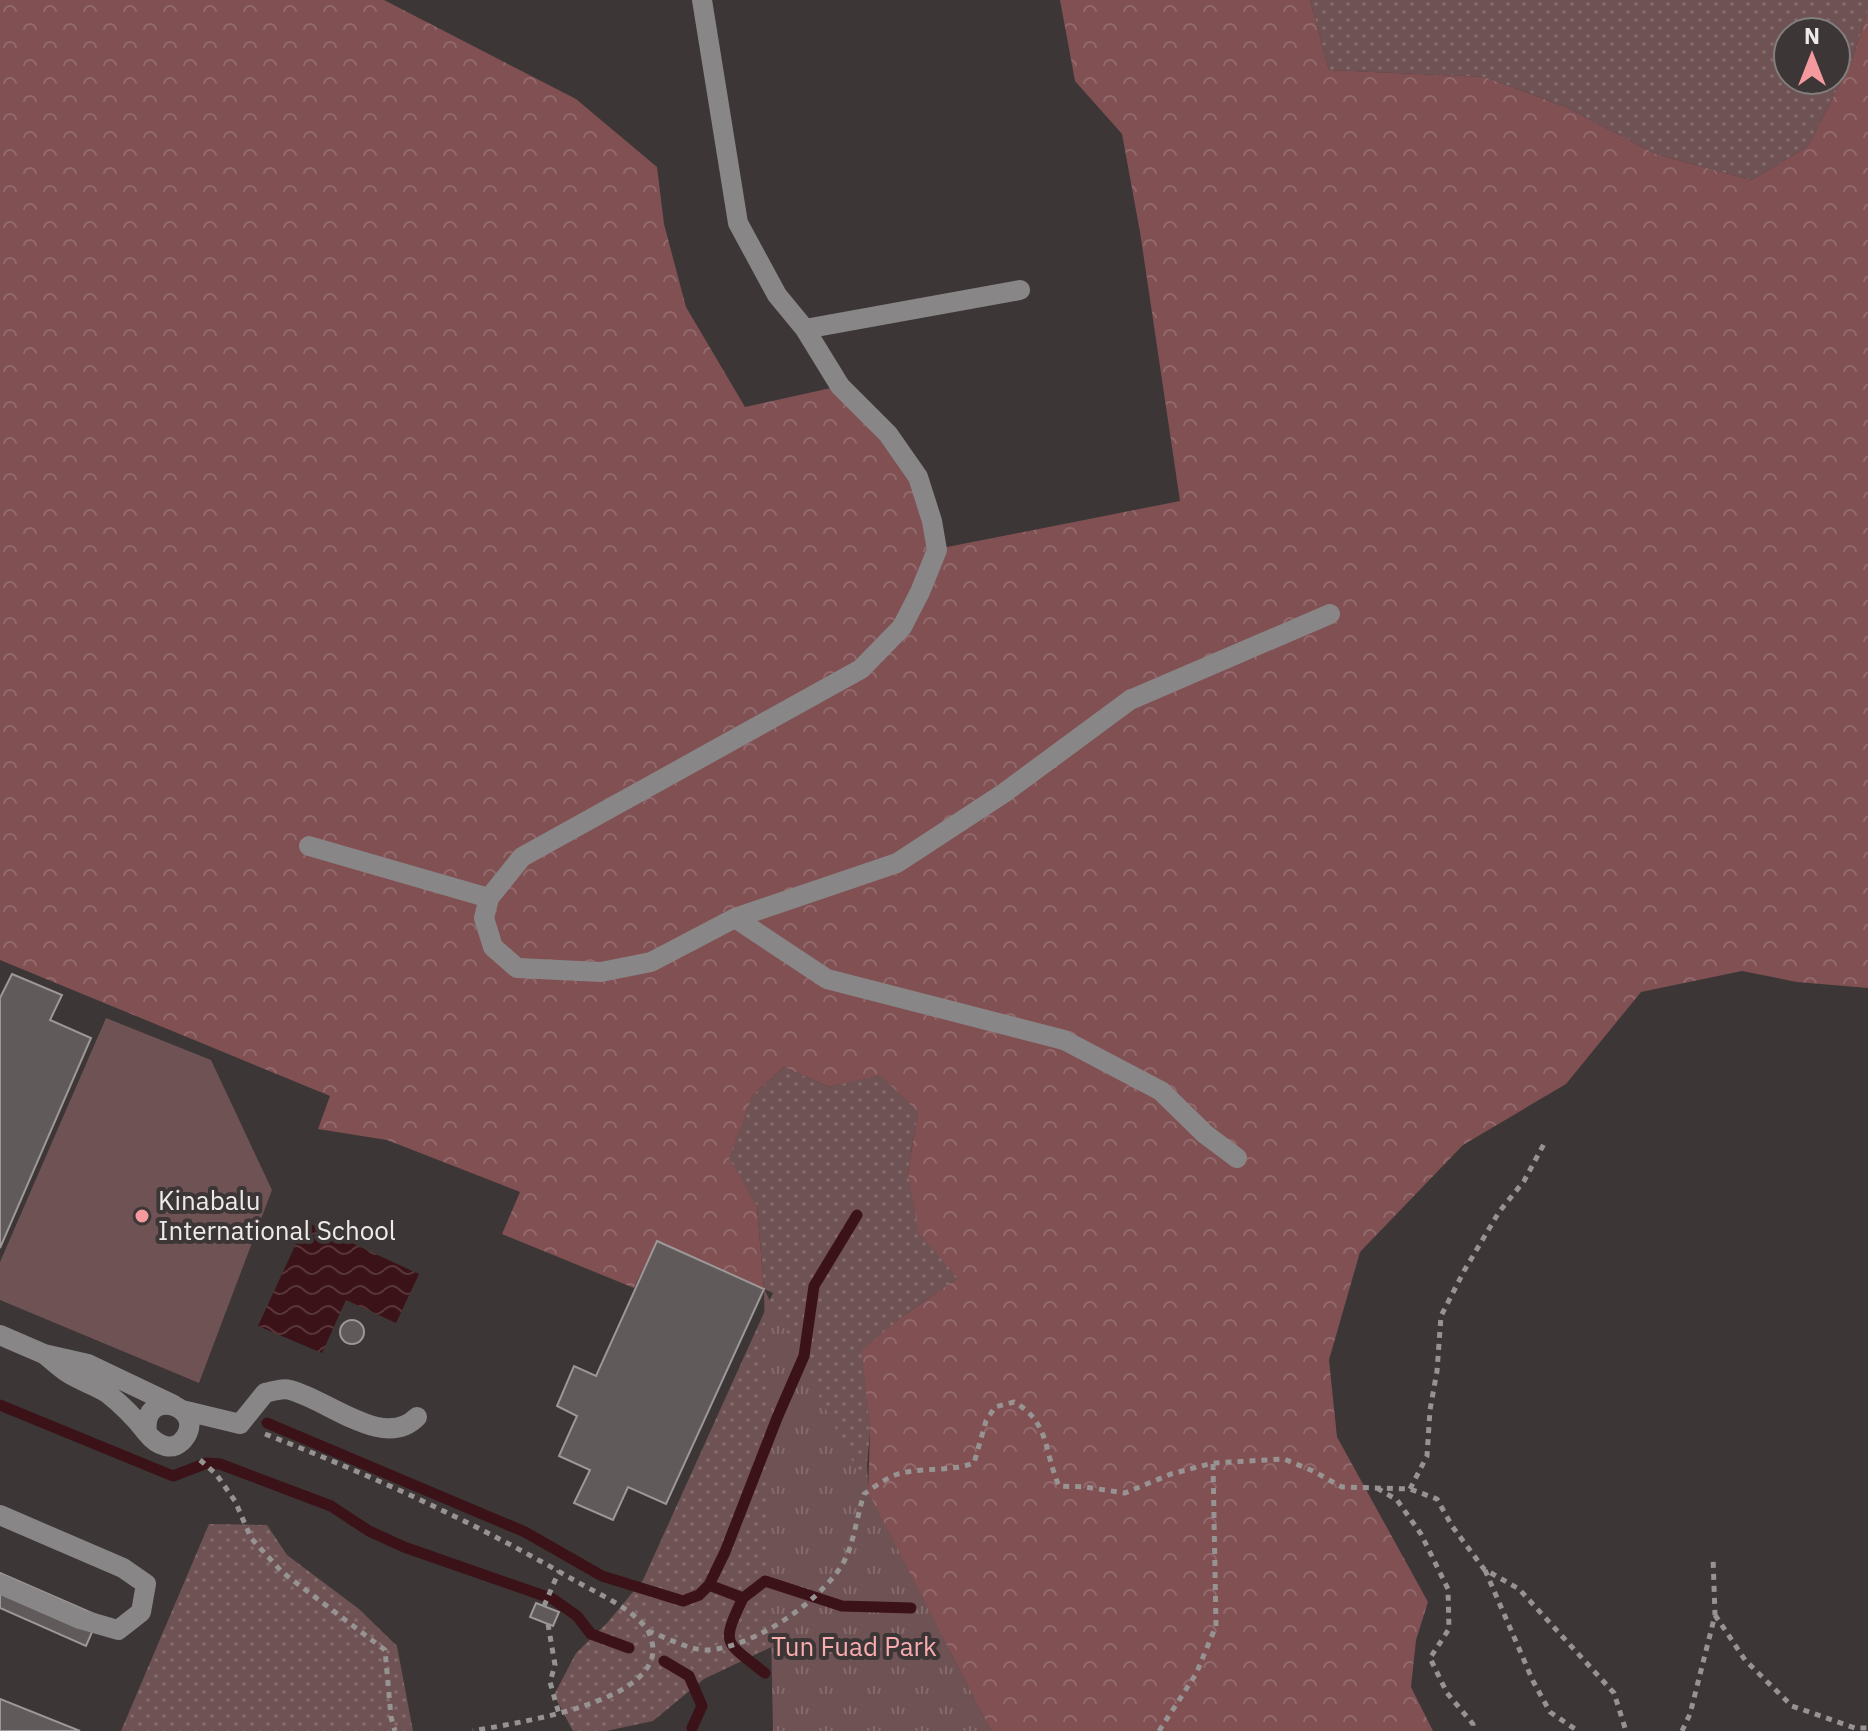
<svg xmlns="http://www.w3.org/2000/svg" width="1868" height="1731" viewBox="0 0 1868 1731" font-family="'IBM Plex Sans',sans-serif">
  <defs>
    <pattern id="grass-dots" width="8" height="8" patternUnits="userSpaceOnUse" patternTransform="scale(2)"><rect width="8" height="8" fill="#6f5253"/><path d="M2 2h.1M6 6h.1" fill="none" stroke="#846b6c" stroke-width="1.8" stroke-linecap="round"/></pattern>
    <pattern id="forest-crowns" width="20" height="18" patternUnits="userSpaceOnUse" patternTransform="scale(2)"><rect width="20" height="18" fill="#805053"/><path d="M2 6a3 3 0 1 1 6 0M12 15a3 3 0 1 1 6 0" fill="none" stroke="#92696c"/></pattern>
    <pattern id="park-tufts" width="24" height="20" patternUnits="userSpaceOnUse" patternTransform="scale(2)"><rect width="24" height="20" fill="#6f5253"/><path d="M3 7l-1-3M5 7V3M7 7l1-3M15 17l-1-3M17 17v-4M19 17l1-3" fill="none" stroke="#846b6c"/></pattern>
    <pattern id="water-waves" width="16" height="10" patternUnits="userSpaceOnUse" patternTransform="scale(2)"><rect width="16" height="10" fill="#3b1217"/><path d="M0 5q4-4 8 0t8 0" fill="none" stroke="#583539"/></pattern>
  </defs>
  <rect width="100%" height="100%" fill="#3c3636"/>
  <path fill="url(#grass-dots)" fill-rule="evenodd" d="M1310 0H1868V10L1851 63 1807 147 1751 180 1656 154 1566 107 1485 77 1329 70ZM1788 32H1836V80H1788Z
    M784 1067 829 1087 880 1074 918 1112 908 1172 958 1278 903 1316 863 1351 870 1432 867 1465 871 1533 803 1632 704 1679 653 1721 606 1731H573L554 1695 576 1653 607 1623 643 1580 773 1293 764 1289 757 1206 728 1158 753 1095Z
    M209 1524 267 1525 287 1555 359 1609 397 1646 413 1731H121Z"/>
  <path fill="url(#forest-crowns)" d="M0 0H384L576 99 657 167 664 224 686 307 745 407 840 386 918 477 937 549 1180 501 1140 232 1122 134 1075 81 1060 0H1310L1329 70 1485 77 1566 107 1656 154 1751 180 1807 147 1851 63 1868 10V988L1797 982 1742 971 1641 992 1566 1084 1463 1145 1360 1252 1329 1360 1337 1437 1428 1602 1416 1640 1411 1687 1433 1731H991L868 1493 870 1432 862 1350 903 1316 958 1278 919 1234 908 1172 918 1112 880 1075 829 1087 784 1067 753 1095 729 1158 757 1206 764 1289 657 1241 634 1288 502 1234 520 1192 387 1140 318 1129 330 1096 0 960Z"/>
  <path fill="url(#park-tufts)" d="M764 1289 991 1731H773Z"/>
  <path fill="#6f5253" d="M106 1018 211 1060 272 1190 199 1383 0 1300V1262Z"/>
  <path fill="url(#water-waves)" d="M306 1222 419 1274 396 1323 346 1300 322 1353 258 1326Z"/>
  <g fill="none" stroke-linecap="round" stroke-linejoin="round">
    <path stroke="#3b1217" stroke-width="11" d="M0 1405 173 1476 207 1463 220 1464 331 1506 369 1531 404 1547 553 1599 577 1616 591 1634 629 1648
      M267 1423 525 1532 602 1576 683 1601 699 1595 709 1585 743 1598 765 1581 842 1606 911 1608
      M709 1585 725 1552 777 1418 804 1356 814 1286 857 1215
      M743 1598C720 1646 725 1641 765 1673
      M664 1661 689 1676 702 1706 692 1728"/>
  </g>
  <path fill="#605a5a" stroke="#9e9798" stroke-width="2" d="M12 974 62 995 50 1020 91 1038 0 1248V998Z
    M657 1241 764 1289 666 1504 628 1487 613 1520 574 1503 590 1470 559 1456 577 1416 557 1406 574 1366 596 1376Z
    M340 1332a12 12 0 1 1 24 0a12 12 0 1 1-24 0Z
    M0 1573 99 1616 86 1646 0 1608Z
    M536 1603 559 1612 553 1626 530 1617Z
    M0 1699 80 1731H0Z"/>
  <g fill="none" stroke-linecap="round" stroke-linejoin="round">
    <path stroke="#989393" stroke-width="5" stroke-dasharray="6 6" stroke-linecap="butt" d="M265 1434C371 1475 474 1522 572 1579 596 1593 629 1606 647 1629 650 1633 654 1647 653 1652 648 1705 513 1723 473 1731
      M200 1460 216 1474 235 1501 251 1538 282 1572 385 1650 391 1717 395 1731
      M1377 1488 1397 1500 1421 1534 1448 1589 1449 1629 1430 1658 1447 1693 1473 1724V1731
      M1410 1489 1427 1456 1430 1410 1437 1371 1441 1316 1464 1271 1499 1212 1524 1181 1545 1142
      M1485 1570 1533 1681 1550 1712 1578 1731
      M544 1606 559 1571
      M1715 1615 1745 1660 1792 1706 1855 1728H1868
      M548 1624 555 1665 550 1682 559 1714
      M648 1631C666 1637 688 1650 706 1650 753 1649 831 1596 848 1553 855 1534 858 1513 864 1494 874 1487 886 1478 898 1474 923 1467 950 1472 974 1463L986 1421 995 1407 1014 1402C1050 1422 1044 1452 1059 1486L1085 1487 1125 1493 1171 1474 1213 1463 1284 1459 1313 1471 1342 1487 1410 1489 1437 1499 1452 1526 1484 1569 1519 1589 1614 1693 1626 1731
      M1159 1731 1196 1674 1216 1626 1213 1463
      M1682 1731 1690 1714 1715 1615 1713 1557"/>
    <path stroke="#898687" stroke-width="20" d="M702 0 738 223 777 295 805 329 840 386 888 434 918 477 932 521 937 550 920 592 902 627 861 669 522 857 489 898 484 918 493 947 517 968 601 972 651 962 735 918 897 863 1004 793 1130 700 1330 614
      M805 329 1020 290
      M309 846 489 898
      M735 918 827 979 1064 1040 1161 1091 1205 1134 1237 1158
      M0 1335 44 1354 88 1364 174 1405
      M44 1354C52 1360 60 1368 68 1373 80 1381 95 1385 107 1393 121 1404 135 1418 146 1432 156 1445 174 1455 186 1436 204 1405 141 1386 147 1433
      M182 1410 240 1424 265 1393C273 1391 283 1388 290 1390 327 1399 384 1451 417 1417
      M0 1515 123 1568 146 1584 141 1612 118 1630 80 1619 0 1584"/>
  </g>
  <circle fill="#f49a9f" stroke="#3c3636" stroke-width="3" cx="142" cy="1216" r="8"/>
  <g text-anchor="middle" stroke-width="8" stroke-linejoin="round" paint-order="stroke">
    <g font-size="26" fill="#edeaea" stroke="#3c3636" text-anchor="start">
      <text x="158" y="1210">Kinabalu<tspan x="158" dy="30">International School</tspan></text>
    </g>
    <g font-size="26" fill="#faabae" stroke="#3c3636">
      <text x="854" y="1656">Tun Fuad Park</text>
    </g>
  </g>
  <g transform="translate(1812 56)"><circle r="38" fill="#3c3636" stroke="#837e7e" stroke-width="2"/>
  <path d="M0-6L14 30L0 20L-14 30Z" fill="#f49a9f"/>
  <text y="-12" font-size="22" font-weight="bold" text-anchor="middle" fill="#edeaea">N</text>
  </g>
</svg>
